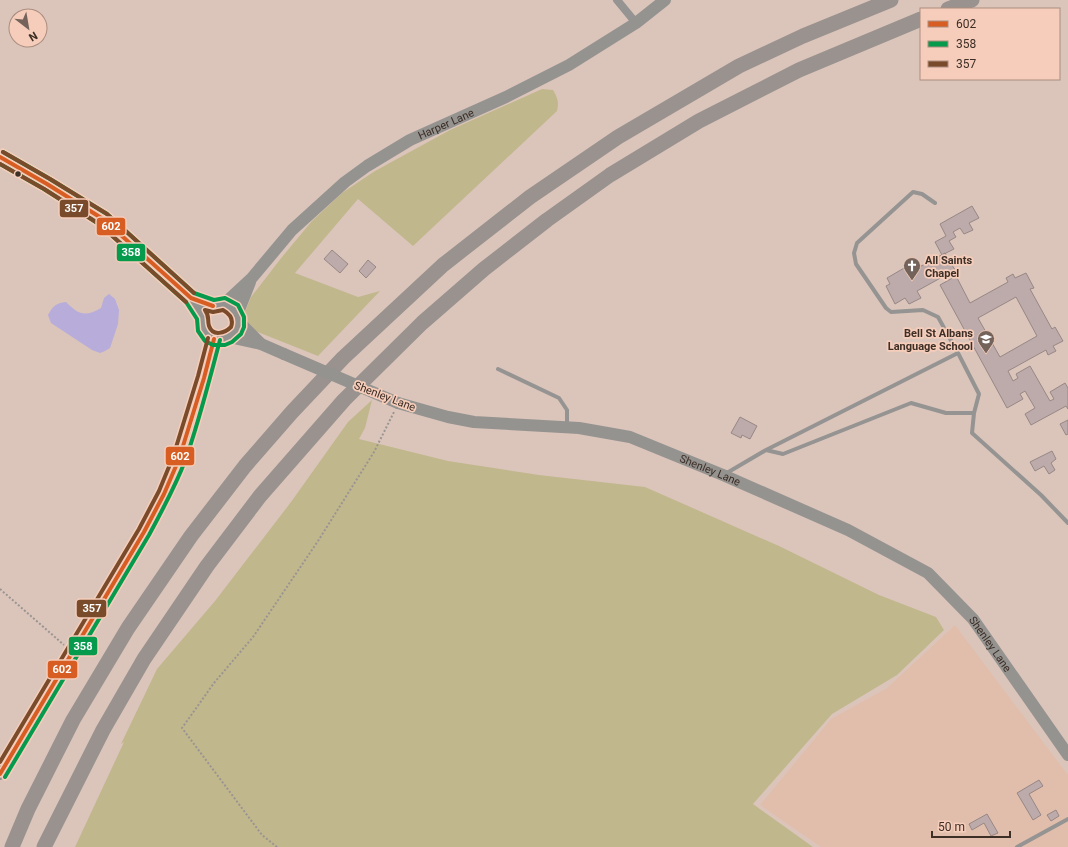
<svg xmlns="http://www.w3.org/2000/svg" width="1068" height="847" viewBox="0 0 1068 847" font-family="Roboto,sans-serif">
  <rect width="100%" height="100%" fill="#dbc5ba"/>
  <path fill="#e1beac" d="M955 625 1068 775V847H821L760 805 831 719 887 688Z"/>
  <path fill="#c1b78d" d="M542 89 553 90C558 98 559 103 557 111L413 246 358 199 295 273 358 297 380 291 318 356 253 330 247 323 245 312 251 297 282 257 312 221 342 193 375 171 450 130Z
    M372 400 365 428 359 439 448 461 539 475 645 487 779 546 879 595 936 617 944 630 897 675 832 714 753 804 813 847H75L124 742 121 744 157 669 215 601 291 502 348 422Z"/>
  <path fill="#b7acda" d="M109 294 115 299 119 310 118 324 110 348 105 351 100 353 92 350 51 323 48 315C53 306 56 303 66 302 79 315 85 317 101 308L104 298Z"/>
  <path fill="#bcabaa" stroke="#978785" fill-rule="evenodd" d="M972 206 979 218 969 223 973 230 964 234 960 228 953 232 956 237 949 241 954 249 942 255 935 242 946 236 940 224Z
    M332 250 348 264 340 273 324 259Z
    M945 253 955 270 917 291 921 298 909 304 905 298 895 304 886 286 890 284 887 278 911 264 914 270Z
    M368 260 376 267 366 278 359 271Z
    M1026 273 1034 288 1030 289 1052 329 1055 327 1063 341 1053 346 1056 351 1048 355 1046 350 1008 371 1013 381 1018 378 1016 374 1030 366 1050 401 1054 399 1050 392 1065 383 1068 388V409L1066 406 1031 425 1025 414 1035 408 1025 391 1020 394 1023 399 1007 408 940 285 956 276 970 303 1008 282 1006 278 1013 274 1015 278ZM1016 297 1037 336 1000 357 978 318Z
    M740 417 757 426 750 439 742 435 741 438 731 433Z
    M1068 420V434L1066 435 1060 424Z
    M1052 451 1056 459 1051 463 1055 470 1049 474 1044 466 1035 471 1030 462Z
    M1039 780 1043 786 1029 794 1041 815 1033 820 1017 793Z
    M1056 810 1059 816 1051 821 1047 815Z
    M987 814 998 833 991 836 984 823 972 830 969 824Z"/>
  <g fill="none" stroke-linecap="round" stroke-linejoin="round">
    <path stroke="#9a9491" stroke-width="2" stroke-dasharray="2 2" stroke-linecap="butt" d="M0 589 64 645
      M277 847 262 835 182 728 214 683 253 637 318 541 374 452 394 412"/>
    <path stroke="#959493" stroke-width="4" d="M935 203 922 194 913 192 857 243 854 253 856 264 886 308 891 312 923 310 938 317 958 353
      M498 369 559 398 567 410V425
      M766 450 783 454 911 403 946 413H974
      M725 474 766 450 958 353 979 394 974 413 972 433 1041 495 1068 523
      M1017 847 1068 819"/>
    <path stroke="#959493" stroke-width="8" d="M617 0 636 23"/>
    <g stroke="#959390" stroke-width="12">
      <path d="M0 157 47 184 103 219 191 298 203 317"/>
      <path id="s1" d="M224 304 251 279 292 230 345 182 367 166 410 140 506 97 569 65 636 23 665 0"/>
      <circle cx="220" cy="322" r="18"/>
      <path d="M237 315 250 282"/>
      <path d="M238 321 261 344"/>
      <path d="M229 337 261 344 284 354"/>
      <path id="s2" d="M398 403 448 417 474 422 579 428 630 437 723 475 848 530 928 573 973 619 1068 755"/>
      <path d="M0 774 144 532 164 494 179 459 204 378 214 339"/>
    </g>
    <path stroke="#99928e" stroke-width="15" d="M948 9 972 0
      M12 847 28 809 73 720 128 628 191 536 245 466 292 412 343 358 443 265 530 197 618 137 739 66 803 36 891 0
      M44 847 103 730 144 659 207 566 260 496 344 400 422 323 484 269 547 220 610 175 699 121 799 70 921 19"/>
    <path stroke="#959390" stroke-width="12" d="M284 354 398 403"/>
    <defs>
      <path id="bus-1" d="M0 157 47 184 103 219 191 298 213 306
        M0 774 144 532 164 494 179 459 204 378 214 339"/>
      <path id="bus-2" d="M0 164 44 189 99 224 186 302 197 319 198 331 205 341 213 345H225L232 342 241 334 244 327V317L238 305 225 298 214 300 194 293 107 214 50 179 3 152
        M5 777 149 535C162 511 175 487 185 461 199 422 209 381 220 340"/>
      <path id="bus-3" d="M3 152 50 179 107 214 194 293
        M0 164 44 189 99 224 186 302
        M205 310 213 312 223 310C230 314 234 319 231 327 225 333 213 337 209 326 207 319 210 317 205 310Z
        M0 762 139 529 159 491 173 457 198 376 208 338"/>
    </defs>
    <use href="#bus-1" stroke="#f5cdba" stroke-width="7"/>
    <use href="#bus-2" stroke="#f5cdba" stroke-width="7"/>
    <use href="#bus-3" stroke="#f5cdba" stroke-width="7"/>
    <use href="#bus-1" stroke="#d75d23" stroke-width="4"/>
    <use href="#bus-2" stroke="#069a4d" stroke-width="4"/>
    <use href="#bus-3" stroke="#7a4b2a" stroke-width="4"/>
  </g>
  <defs>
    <symbol id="church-pin" viewBox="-11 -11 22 30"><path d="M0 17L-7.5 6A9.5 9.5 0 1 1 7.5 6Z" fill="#74635a" stroke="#f5cdba"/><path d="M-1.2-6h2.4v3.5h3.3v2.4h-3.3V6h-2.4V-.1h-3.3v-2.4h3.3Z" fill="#fff"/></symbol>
    <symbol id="school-pin" viewBox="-11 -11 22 30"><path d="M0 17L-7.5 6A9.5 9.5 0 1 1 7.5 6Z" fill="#74635a" stroke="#f5cdba"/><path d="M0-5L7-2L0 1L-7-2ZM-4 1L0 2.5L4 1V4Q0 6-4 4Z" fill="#fff"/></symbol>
  </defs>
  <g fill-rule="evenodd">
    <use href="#church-pin" x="902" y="256" width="20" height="27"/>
    <use href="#school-pin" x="976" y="329" width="20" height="27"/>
  </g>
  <circle fill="#3d2e26" stroke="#f5cdba" stroke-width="1.5" cx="18" cy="174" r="3.5"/>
  <g text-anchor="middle" stroke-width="3.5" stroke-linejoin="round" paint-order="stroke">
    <g font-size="11" fill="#3d2e26" stroke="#f5cdba">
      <text dy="4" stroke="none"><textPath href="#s1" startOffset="289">Harper Lane</textPath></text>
      <text transform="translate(385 396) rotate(21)" y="4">Shenley Lane</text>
      <text dy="4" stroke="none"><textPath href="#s2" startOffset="322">Shenley Lane</textPath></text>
      <text dy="4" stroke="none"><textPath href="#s2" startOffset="658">Shenley Lane</textPath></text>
    </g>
    <g font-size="11" font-weight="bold" fill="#3d2e26" stroke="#f5cdba" text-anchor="start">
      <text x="925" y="264">All Saints<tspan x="925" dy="13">Chapel</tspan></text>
      <text x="973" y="337" text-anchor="end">Bell St Albans<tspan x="973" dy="13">Language School</tspan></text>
    </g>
  </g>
  <g stroke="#f5cdba" stroke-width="1.5">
    <rect x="59" y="199" width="30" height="19" rx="4" fill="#7a4b2a"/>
    <rect x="96" y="217" width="30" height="19" rx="4" fill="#d75d23"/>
    <rect x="116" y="243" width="30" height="19" rx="4" fill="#069a4d"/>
    <rect x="165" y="446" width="30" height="20" rx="4" fill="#d75d23"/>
    <rect x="76" y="599" width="31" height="19" rx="4" fill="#7a4b2a"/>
    <rect x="68" y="636" width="30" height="20" rx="4" fill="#069a4d"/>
    <rect x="47" y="660" width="31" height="19" rx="4" fill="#d75d23"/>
  </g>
  <g font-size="11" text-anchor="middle" font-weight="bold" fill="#fff">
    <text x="74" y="212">357</text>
    <text x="111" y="230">602</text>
    <text x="131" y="256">358</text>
    <text x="180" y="460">602</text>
    <text x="92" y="612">357</text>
    <text x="83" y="650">358</text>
    <text x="62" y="673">602</text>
  </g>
  <rect x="920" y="8" width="140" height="72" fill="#f5cdba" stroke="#ab8d7f"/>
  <rect x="928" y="21" width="20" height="6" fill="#d75d23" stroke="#ab8d7f"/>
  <text x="956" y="28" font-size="12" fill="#3d2e26">602</text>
  <rect x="928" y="41" width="20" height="6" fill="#069a4d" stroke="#ab8d7f"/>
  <text x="956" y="48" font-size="12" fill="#3d2e26">358</text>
  <rect x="928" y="61" width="20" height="6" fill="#7a4b2a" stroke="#ab8d7f"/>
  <text x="956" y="68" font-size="12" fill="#3d2e26">357</text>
  <g transform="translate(28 28) rotate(149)"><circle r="19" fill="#f5cdba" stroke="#ab8d7f"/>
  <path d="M0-3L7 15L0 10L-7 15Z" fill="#74635a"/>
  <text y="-6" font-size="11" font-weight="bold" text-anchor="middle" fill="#3d2e26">N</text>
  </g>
  <path d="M932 831v6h78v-6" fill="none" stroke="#3d2e26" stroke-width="2"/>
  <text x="938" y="831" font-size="12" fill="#3d2e26" stroke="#f5cdba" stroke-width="3" paint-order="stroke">50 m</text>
</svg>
